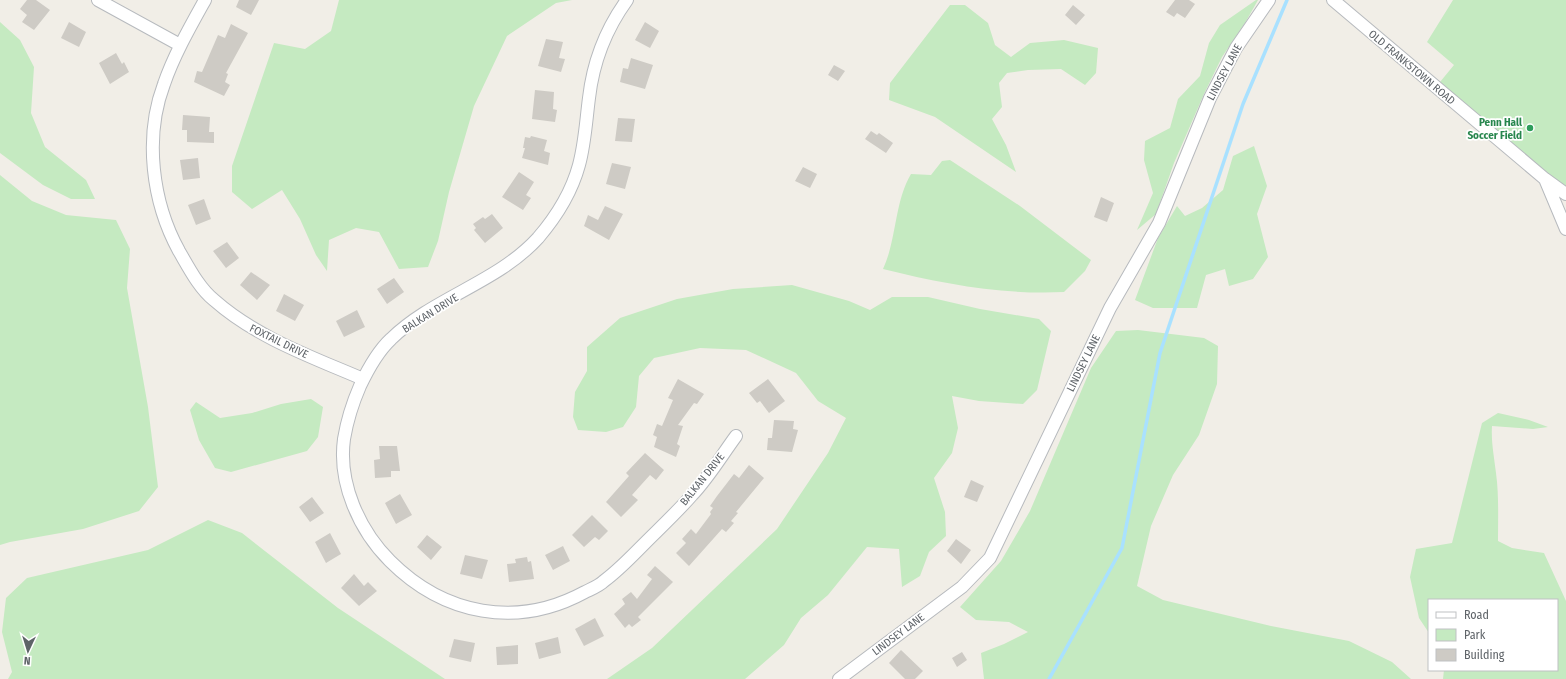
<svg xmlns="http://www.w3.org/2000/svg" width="1566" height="679" viewBox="0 0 1566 679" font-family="'Fira Sans Condensed',sans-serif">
  <rect width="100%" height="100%" fill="#f1eee7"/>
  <path fill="#c5eac1" d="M339 0H572L556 3 507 36 474 106 449 192 438 241 428 267 399 269 379 232 356 228 329 240 327 271 316 255 300 219 282 190 252 209 232 192V166L274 43 305 49 331 31Z
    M1256 0H1258L1245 23 1222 57 1204 94 1174 163 1156 214 1137 230 1153 193 1144 160 1145 141 1170 128 1178 99 1200 76 1209 43 1220 25Z
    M1453 0H1566V187L1549 175 1440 82 1454 65 1427 42Z
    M950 5H965L988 23 995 45 1011 57 1030 43 1064 40 1098 48 1096 73 1085 85 1061 69 1028 70 1007 73 999 83 1002 107 992 119 1006 145 1016 172 935 117 889 100 890 83Z
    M0 22 20 40 34 67 31 113 45 147 86 180 95 199H71L43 185 0 153Z
    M1254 146 1267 186 1257 214 1268 257 1253 279 1229 286 1225 269 1206 275 1197 308H1153L1135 300 1158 238 1177 206 1185 216 1202 208 1223 190 1233 156Z
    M950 160 1020 206 1091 260 1085 271 1064 292C1003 295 943 284 883 269 897 239 894 203 911 174L931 175 942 161Z
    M0 175 32 201 66 215 116 220 130 249 127 288 148 407 158 487 139 511 83 529 10 542 0 545Z
    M792 285 849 301 870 310 892 297H928L980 309 1039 319 1051 331 1037 390 1023 404 979 401 952 396 958 428 952 453 934 478 945 512 946 536 929 552 920 576 902 587 899 549 867 547 828 595 801 618 784 645 745 679H607L652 648 777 529 828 453 846 418 818 401 796 373 746 350 700 348 654 358 639 376 636 407 623 427 606 432 578 430 573 417 575 392 587 371V347L620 318 677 299 733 289Z
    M1138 330 1204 338 1218 346 1217 384 1199 435 1173 475 1151 526 1137 586 1163 600 1271 626 1349 641 1392 662 1411 679H984L981 653 1004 644 1028 632 1009 622 976 620 960 607 1001 561 1030 511 1091 368 1116 331Z
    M311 399 323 407 318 437 307 451 231 472 215 468 199 440 190 410 196 402 220 418 252 413 281 404Z
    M1498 413 1529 420 1548 427 1533 429 1492 426C1491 442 1494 456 1496 473 1499 495 1498 518 1498 541L1512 548 1544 553 1566 601V679H1443L1444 670H1557V600H1429V633L1419 618 1410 577 1416 549 1452 543 1482 423Z
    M208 520 242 533 338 608 445 679H8L12 672 2 632 6 598 27 578 148 550Z"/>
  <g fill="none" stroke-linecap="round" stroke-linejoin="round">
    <path stroke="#a9e1ff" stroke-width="3.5" d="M1049 679 1122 548 1160 353 1243 104 1287 0"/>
  </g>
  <path fill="#cecbc5" d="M27 0H36L50 10 34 30 22 22 27 15 20 9Z
    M239 0H259L251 15 236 7Z
    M1175 0H1189L1195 4 1185 18 1177 13 1174 17 1166 12Z
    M1073 5 1085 15 1076 25 1065 15Z
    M69 22 86 32 79 47 61 38Z
    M645 22 659 31 650 48 635 40Z
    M231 24 248 33 226 73 228 74 225 82 230 85 224 96 194 82 197 71 202 72 218 35 225 38Z
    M546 39 563 42 559 58 565 59 561 72 538 66Z
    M116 53 122 64 124 62 129 72 110 84 99 63Z
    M631 58 653 65 645 89 620 82 623 68 628 69Z
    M834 65 845 71 838 81 828 75Z
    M535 90 554 92 553 109 557 110 555 122 532 119Z
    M183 115 210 117 209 132H214V143L187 142V130H182Z
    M618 118 635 119 632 142 615 141Z
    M871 131 877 135 879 133 893 143 886 153 865 139Z
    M531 136 547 140 544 151 550 153 548 165 522 158 525 148H523L525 137 530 138Z
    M198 158 200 178 183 180 180 160Z
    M612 163 631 167 625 189 606 184Z
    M803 167 817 174 810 188 795 181Z
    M519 172 534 182 526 195 531 198 523 210 502 197Z
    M1101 197 1114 203 1107 222 1094 217Z
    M204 199 211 219 196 225 188 205Z
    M605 206 623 214 609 240 584 226 588 215 598 220Z
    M492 214 503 228 485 243 474 230 476 228 473 224 483 217 485 219Z
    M227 242 239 258 226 268 213 251Z
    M251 272 270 285 257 300 240 285Z
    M394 278 404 292 387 304 377 289Z
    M284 294 304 305 295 321 276 311Z
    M357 310 365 327 344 337 336 321Z
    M678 379 704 394 697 404 694 403 678 425 683 426 677 444 680 446 676 457 654 447 657 437 653 435 657 424 662 426 673 400 668 398Z
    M768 379 785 401 769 413 760 401 757 403 749 393Z
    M774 420 794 421 793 429 798 430 792 452 767 450 768 438H772Z
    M379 446H397L400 471H391V477L375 478 374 460 380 459Z
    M645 453 664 470 656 480 650 475 632 495 638 500 621 517 606 502 629 476 626 473Z
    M749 465 764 478 736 512 738 513 731 521 734 523 726 532 722 529 689 566 676 553 686 543 682 539 691 529 696 534 711 514 710 512 713 508 710 506 717 496 734 474 739 478Z
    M971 480 984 486 977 502 964 497Z
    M400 494 412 515 396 524 385 503Z
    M312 497 324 513 310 522 299 507Z
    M592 515 608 531 599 540 595 537 584 547 572 535Z
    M330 533 341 554 326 563 315 542Z
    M427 535 442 547 431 560 417 547Z
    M956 539 971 550 961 564 947 551Z
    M563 546 570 561 553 570 545 555Z
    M465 555 488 560 482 579 460 574Z
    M527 557 528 562 531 561 534 579 509 582 507 564 516 563 515 559Z
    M655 566 673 582 638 617 641 620 632 627 629 624 625 628 614 614 625 604 622 599 631 592 637 599 652 579 647 575Z
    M354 574 364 586 368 582 377 591 359 606 341 588Z
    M595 618 604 636 584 646 575 629Z
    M558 637 561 653 539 659 535 643Z
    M454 639 475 643 471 662 449 657Z
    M518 645V664L497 665 496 647Z
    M901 650 923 671 915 679H905L889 663Z
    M962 652 967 660 957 667 952 658Z"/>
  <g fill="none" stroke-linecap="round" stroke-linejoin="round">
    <defs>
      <path id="minor" d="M98 0 180 45
        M205 0C190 27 174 55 164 84 144 137 152 202 179 251 189 268 199 288 214 300 257 338 312 357 363 379
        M627 0C606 29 593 63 589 98 586 121 585 143 579 165 572 191 556 217 538 238 497 283 434 297 391 339 377 352 368 369 360 386 353 402 347 421 344 439 338 483 359 530 390 561 444 615 517 629 585 592 591 589 599 586 604 581 619 570 632 556 645 543 661 527 678 511 692 495 709 477 722 455 736 436
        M1333 0 1545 179 1566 194
        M1545 179 1566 229
        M839 679 962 587 990 558 1110 308 1159 223 1210 98 1236 48 1269 0"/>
    </defs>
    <use href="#minor" stroke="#b7babe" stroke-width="14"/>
    <use href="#minor" stroke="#fff" stroke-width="12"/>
  </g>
  <circle fill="#2e9e5b" stroke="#fff" stroke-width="1.5" cx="1530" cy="128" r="4"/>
  <g text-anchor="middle" stroke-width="3.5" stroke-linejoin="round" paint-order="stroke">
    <g font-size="11" fill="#5e6368" stroke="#fff">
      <text transform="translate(1412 67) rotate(40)" y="4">OLD FRANKSTOWN ROAD</text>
      <text transform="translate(1224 72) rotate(-62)" y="4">LINDSEY LANE</text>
      <text transform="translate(430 313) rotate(-32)" y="4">BALKAN DRIVE</text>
      <text transform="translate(279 341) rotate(26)" y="4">FOXTAIL DRIVE</text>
      <text transform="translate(1083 363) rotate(-64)" y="4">LINDSEY LANE</text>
      <text transform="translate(702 479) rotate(-51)" y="4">BALKAN DRIVE</text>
      <text transform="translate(898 634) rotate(-37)" y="4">LINDSEY LANE</text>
    </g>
    <g font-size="11" font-weight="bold" fill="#27864d" stroke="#fff" text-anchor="end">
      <text x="1522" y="126">Penn Hall<tspan x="1522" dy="13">Soccer Field</tspan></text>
    </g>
  </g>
  <rect x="1428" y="599" width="130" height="72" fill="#ffffff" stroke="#bfc1c3"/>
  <rect x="1436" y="612" width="20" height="6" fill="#ffffff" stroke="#bfc1c3"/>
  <text x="1464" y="619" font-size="12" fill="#5e6368">Road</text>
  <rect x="1436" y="629" width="20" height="12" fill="#c5eac1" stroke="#bfc1c3"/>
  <text x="1464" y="639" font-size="12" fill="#5e6368">Park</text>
  <rect x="1436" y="649" width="20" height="12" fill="#cecbc5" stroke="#bfc1c3"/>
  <text x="1464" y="659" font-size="12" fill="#5e6368">Building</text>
  <g transform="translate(28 651) rotate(184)" stroke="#ffffff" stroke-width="3" paint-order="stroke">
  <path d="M0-3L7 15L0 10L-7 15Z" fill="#5e6368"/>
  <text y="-6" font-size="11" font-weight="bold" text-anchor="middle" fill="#5e6368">N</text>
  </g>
</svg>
